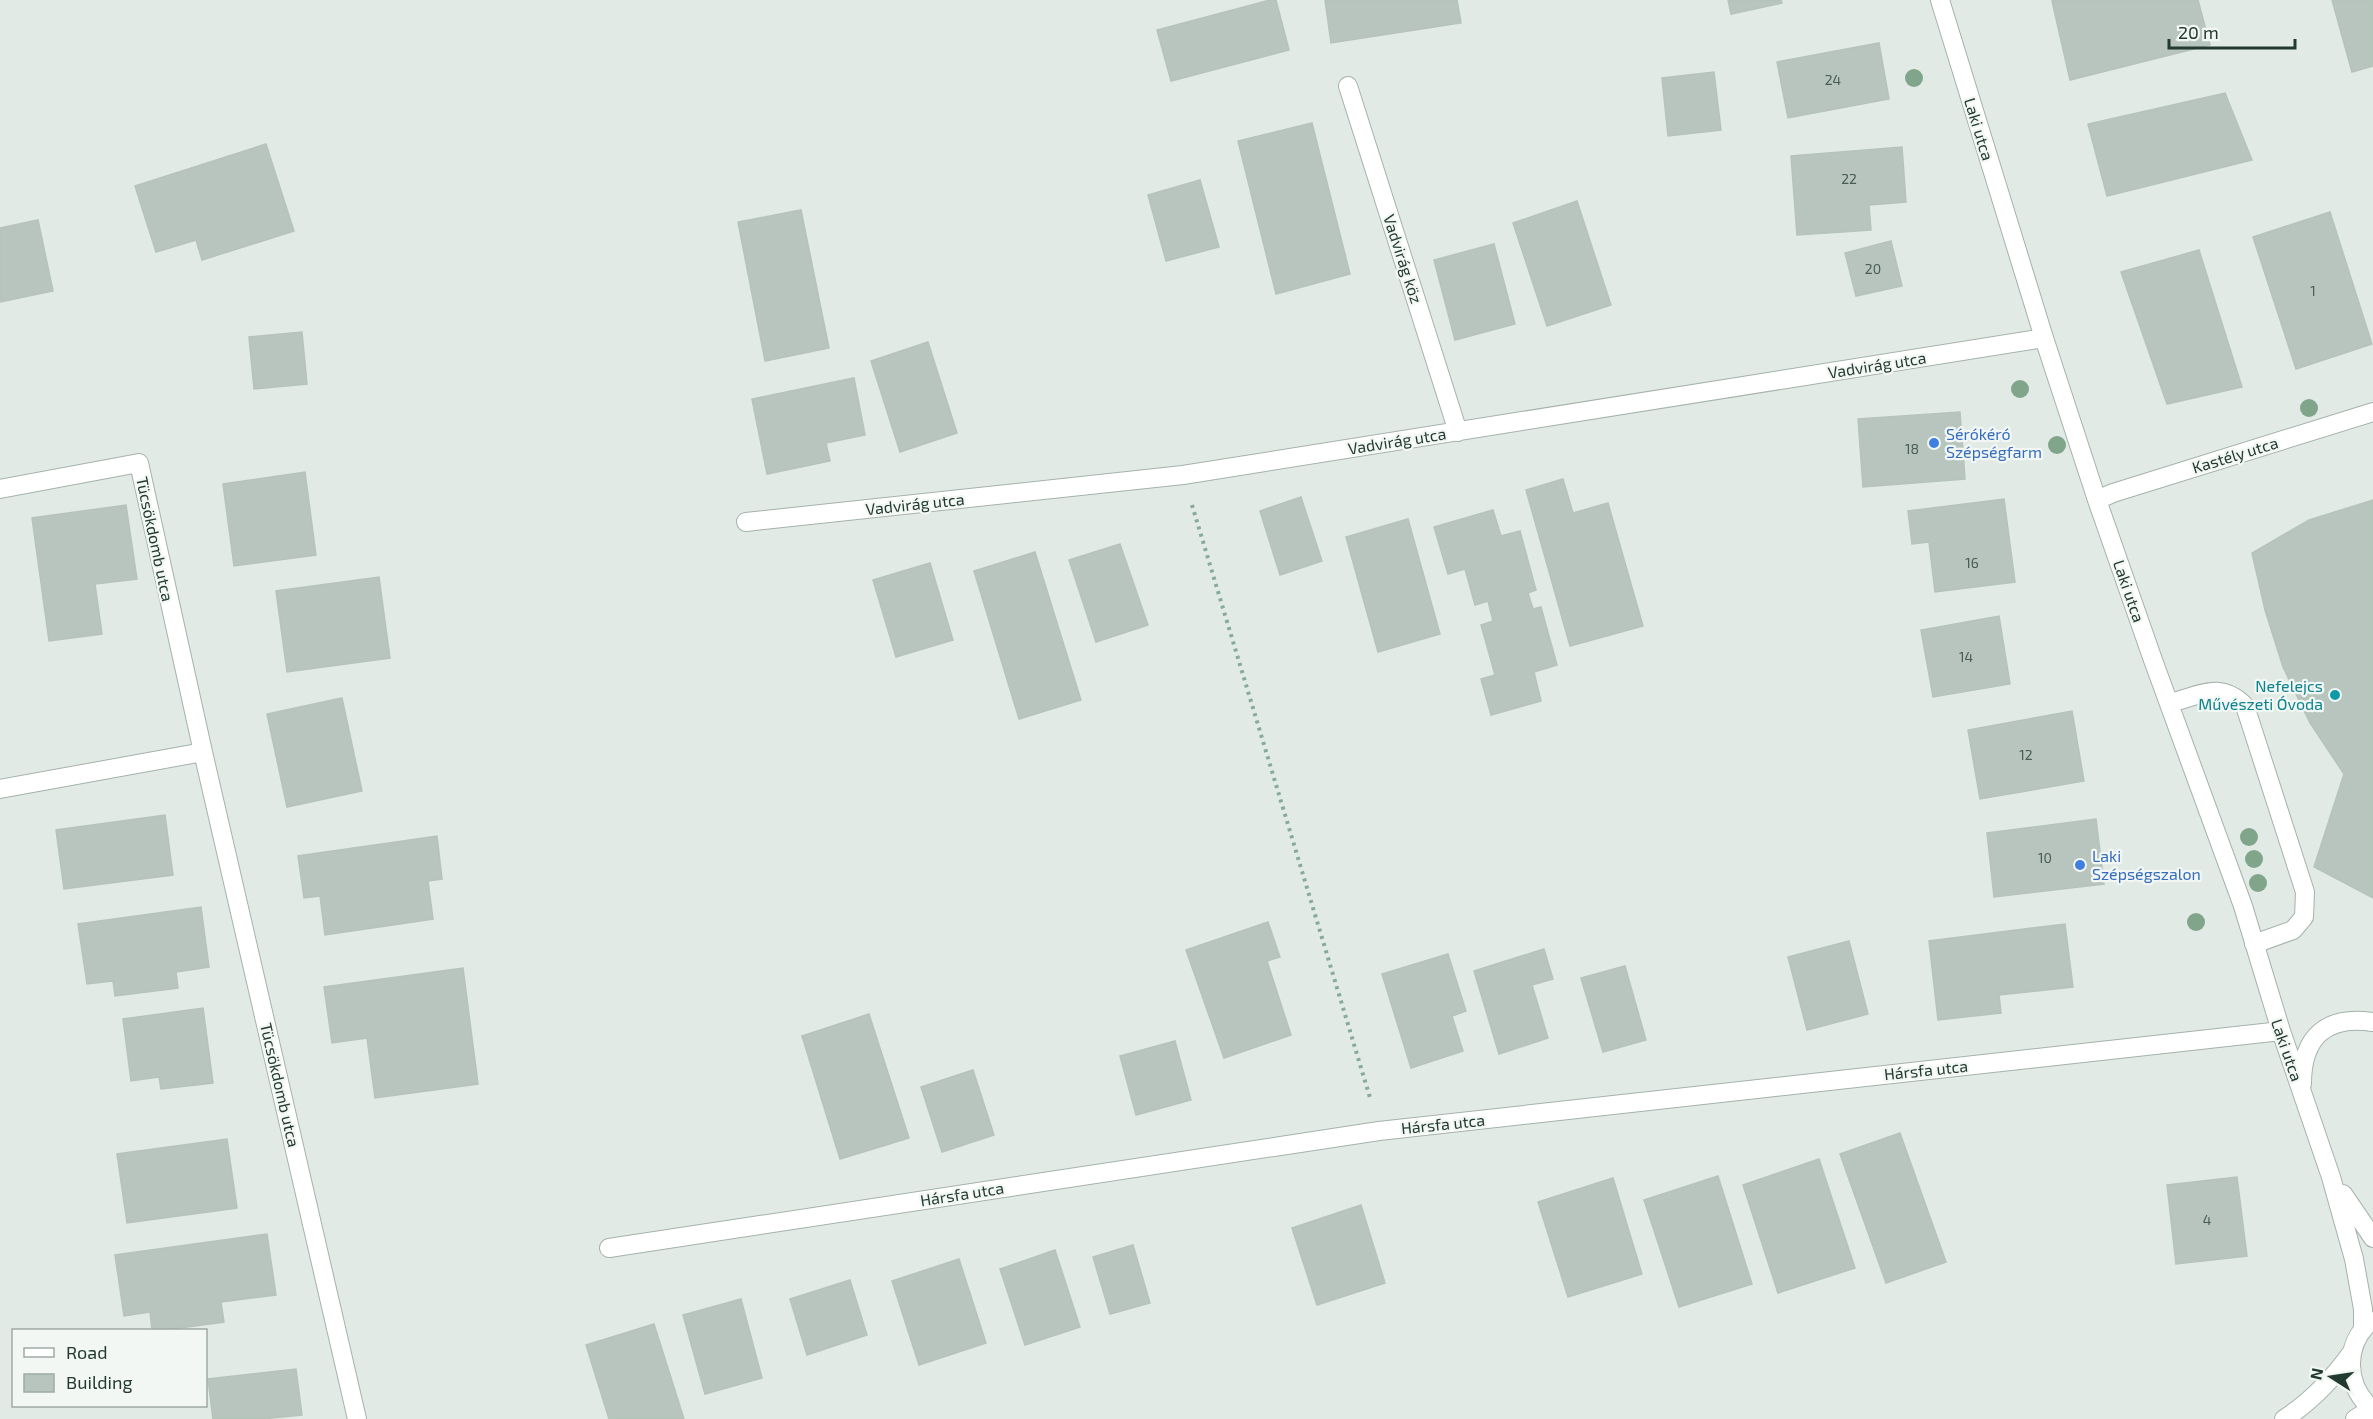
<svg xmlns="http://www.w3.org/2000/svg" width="2373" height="1419" viewBox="0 0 2373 1419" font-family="'Exo 2',sans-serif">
  <rect width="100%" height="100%" fill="#e2eae5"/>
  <path fill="#b7c5be" stroke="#b5c3bb" stroke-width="1.5" d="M1270 0H1276L1289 50 1171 81 1157 30Z
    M1325 0H1457L1461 23 1331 43Z
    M1728 0H1781L1782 3 1731 14Z
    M2058 0H2198L2210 45 2070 80 2052 1Z
    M2332 0H2373V66L2352 72Z
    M1879 43 1889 99 1788 118 1777 62Z
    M1714 72 1721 130 1668 136 1662 78Z
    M2225 93 2252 160 2107 196 2088 124Z
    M1312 123 1350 274 1276 294 1238 141Z
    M266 144 294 231 202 260 196 240 156 252 135 186Z
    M1902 147 1906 202 1869 205 1871 230 1797 235 1791 156Z
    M1200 180 1219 247 1166 261 1148 195Z
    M1577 201 1611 305 1547 326 1513 223Z
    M801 210 829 348 765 361 738 222Z
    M2330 212 2372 344 2296 369 2253 237Z
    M38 220 53 291 0 302V228Z
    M1891 241 1902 286 1856 296 1845 253Z
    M1494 244 1515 324 1455 340 1434 260Z
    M2199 250 2242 387 2167 404 2121 272Z
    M302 332 307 384 254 389 249 337Z
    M928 342 957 433 900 452 871 361Z
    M854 378 865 435 826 443 830 461 767 474 752 399Z
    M1960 412 1965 479 1863 487 1858 419Z
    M305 472 316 555 234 566 223 484Z
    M1563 479 1573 513 1608 503 1643 626 1570 646 1526 490Z
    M1301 497 1322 561 1280 575 1260 511Z
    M2004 499 2015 582 1935 592 1929 542 1912 544 1908 511Z
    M2373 500V898L2314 867 2344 774 2310 723 2283 667 2265 610 2252 553 2309 520Z
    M126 505 137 579 95 584 102 634 49 641 32 518Z
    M1493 510 1501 536 1520 531 1536 590 1528 593 1533 609 1541 607 1557 665 1534 672 1541 701 1491 715 1481 679 1495 675 1481 625 1493 621 1488 601 1475 605 1465 569 1448 574 1434 527Z
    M1408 519 1440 634 1378 652 1346 537Z
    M1120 544 1148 625 1096 642 1069 560Z
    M1035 552 1081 700 1019 719 974 571Z
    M930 563 953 640 896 657 873 580Z
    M379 577 390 658 287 672 276 591Z
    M1999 616 2010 684 1933 697 1921 630Z
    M342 698 362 791 287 807 267 714Z
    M2072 711 2084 781 1980 799 1968 730Z
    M165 815 173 875 64 889 56 830Z
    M2096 819 2104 884 1994 897 1987 833Z
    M437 836 442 879 428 881 433 919 325 935 320 896 304 898 298 856Z
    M201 907 209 967 176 972 178 988 115 996 113 981 87 984 78 924Z
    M1268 922 1280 957 1267 961 1291 1035 1224 1058 1186 950Z
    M2065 924 2073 987 1999 995 2001 1013 1938 1020 1929 941Z
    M1849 941 1868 1014 1807 1030 1788 957Z
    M1544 949 1553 979 1532 985 1548 1038 1499 1054 1474 971Z
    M1448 954 1466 1011 1452 1016 1463 1051 1411 1068 1382 974Z
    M1625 966 1646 1040 1603 1052 1581 978Z
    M463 968 478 1084 375 1098 367 1038 332 1043 324 987Z
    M203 1008 213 1083 161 1089 159 1077 131 1081 123 1019Z
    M869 1014 909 1138 840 1159 802 1036Z
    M1175 1041 1191 1100 1136 1115 1120 1056Z
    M973 1070 994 1135 942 1152 921 1087Z
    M1900 1133 1946 1262 1886 1283 1840 1154Z
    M227 1139 237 1208 127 1223 117 1154Z
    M1819 1159 1855 1268 1778 1293 1743 1185Z
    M1718 1176 1752 1284 1679 1307 1644 1200Z
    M2237 1177 2247 1256 2176 1264 2167 1185Z
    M1613 1178 1642 1274 1568 1297 1538 1202Z
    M1361 1205 1385 1283 1317 1305 1292 1228Z
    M267 1234 276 1295 221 1302 224 1322 165 1330H152L150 1312 124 1316 115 1255Z
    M1133 1245 1150 1303 1110 1314 1093 1257Z
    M1055 1250 1080 1327 1025 1345 1000 1269Z
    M959 1259 986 1343 919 1365 892 1281Z
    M850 1280 867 1335 807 1355 790 1299Z
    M741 1299 762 1378 705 1394 683 1315Z
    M654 1324 684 1419H609L586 1345Z
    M296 1369 302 1415 262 1419H213L208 1379Z"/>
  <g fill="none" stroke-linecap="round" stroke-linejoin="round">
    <defs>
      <path id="minor" d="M1940 0 2044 338 2097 500 2153 660 2243 906 2281 1031 2331 1177 2354 1259 2363 1309V1328
        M1348 86 1458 432
        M0 489 139 463 203 752 357 1419
        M2097 500 2113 493 2373 412
        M746 522 1183 475 2044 338
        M2170 703C2201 695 2220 681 2245 706L2305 892 2304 917 2293 930 2254 944
        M0 789 203 752
        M2302 1084C2302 1037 2326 1015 2373 1022
        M2343 1194 2373 1238
        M609 1248 1379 1131 2281 1031
        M2371 1321C2343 1346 2345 1386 2373 1410
        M2284 1419C2312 1401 2332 1380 2352 1352
        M2355 1419 2371 1409"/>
    </defs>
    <use href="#minor" stroke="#a5b2ab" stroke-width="20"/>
    <path stroke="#85ab99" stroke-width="4" stroke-dasharray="3 4.5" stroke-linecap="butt" d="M1192 505 1371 1101"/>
    <use href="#minor" stroke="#fff" stroke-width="18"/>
  </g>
  <g fill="#81a58a">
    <circle cx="1914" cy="78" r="9"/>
    <circle cx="2020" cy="389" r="9"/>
    <circle cx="2309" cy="408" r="9"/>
    <circle cx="2057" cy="445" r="9"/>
    <circle cx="2249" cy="837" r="9"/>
    <circle cx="2254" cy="859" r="9"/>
    <circle cx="2258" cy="883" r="9"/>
    <circle cx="2196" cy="922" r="9"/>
  </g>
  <g fill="#3f7fe0" stroke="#f2f7f4" stroke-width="2">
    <circle cx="1934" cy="443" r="6"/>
    <circle cx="2080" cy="865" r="6"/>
  </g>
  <circle fill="#0f9aa8" stroke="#f2f7f4" stroke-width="2" cx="2335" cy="695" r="6"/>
  <g text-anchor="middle" stroke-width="4.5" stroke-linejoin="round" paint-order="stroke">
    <g font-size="14" fill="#485d54">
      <text x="1833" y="85">24</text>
      <text x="1849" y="184">22</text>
      <text x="1873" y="274">20</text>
      <text x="2313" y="296">1</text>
      <text x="1912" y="454">18</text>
      <text x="1972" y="568">16</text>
      <text x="1966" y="662">14</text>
      <text x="2026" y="760">12</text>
      <text x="2045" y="863">10</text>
      <text x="2207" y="1225">4</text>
    </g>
    <g font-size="16" fill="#233a30" stroke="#f2f7f4">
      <text transform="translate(1979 129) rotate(73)" y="6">Laki utca</text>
      <text transform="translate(1403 259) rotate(72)" y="6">Vadvirág köz</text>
      <text transform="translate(1877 365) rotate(-9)" y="6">Vadvirág utca</text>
      <text transform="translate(1397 441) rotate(-9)" y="6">Vadvirág utca</text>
      <text transform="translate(2235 455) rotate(-17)" y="6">Kastély utca</text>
      <text transform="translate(915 504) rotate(-6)" y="6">Vadvirág utca</text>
      <text transform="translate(155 539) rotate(78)" y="6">Tücsökdomb utca</text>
      <text transform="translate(2129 591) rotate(71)" y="6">Laki utca</text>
      <text transform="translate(2287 1050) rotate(71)" y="6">Laki utca</text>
      <text transform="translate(1926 1070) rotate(-6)" y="6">Hársfa utca</text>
      <text transform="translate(280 1085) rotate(77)" y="6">Tücsökdomb utca</text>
      <text transform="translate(1443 1124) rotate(-6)" y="6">Hársfa utca</text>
      <text transform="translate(962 1194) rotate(-9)" y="6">Hársfa utca</text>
    </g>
    <g font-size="16" fill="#366cbe" stroke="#f2f7f4" text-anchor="start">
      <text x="1946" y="440">Sérókéró<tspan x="1946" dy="18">Szépségfarm</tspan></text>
      <text x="2092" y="862">Laki<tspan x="2092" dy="18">Szépségszalon</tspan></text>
    </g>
    <g font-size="16" fill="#0d838f" stroke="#f2f7f4" text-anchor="end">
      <text x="2323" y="692">Nefelejcs<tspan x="2323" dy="18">Művészeti Óvoda</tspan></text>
    </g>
  </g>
  <rect x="12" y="1329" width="195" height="78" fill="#f2f7f4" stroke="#9faba6" stroke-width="1.5"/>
  <rect x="24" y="1348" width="30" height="9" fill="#ffffff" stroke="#9faba6" stroke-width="1.5"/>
  <text x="66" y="1359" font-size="18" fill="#233a30">Road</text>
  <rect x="24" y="1374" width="30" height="18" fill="#b7c5be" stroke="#9faba6" stroke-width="1.5"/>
  <text x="66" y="1389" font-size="18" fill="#233a30">Building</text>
  <g transform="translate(2331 1377) rotate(282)" stroke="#f2f7f4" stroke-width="4.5" paint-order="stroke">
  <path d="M0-4.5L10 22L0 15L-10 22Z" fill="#233a30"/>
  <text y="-9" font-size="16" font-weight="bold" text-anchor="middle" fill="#233a30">N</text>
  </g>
  <path d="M2169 39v9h126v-9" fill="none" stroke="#233a30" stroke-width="3"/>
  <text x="2178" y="39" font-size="18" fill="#233a30" stroke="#f2f7f4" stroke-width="4.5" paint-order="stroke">20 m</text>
</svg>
